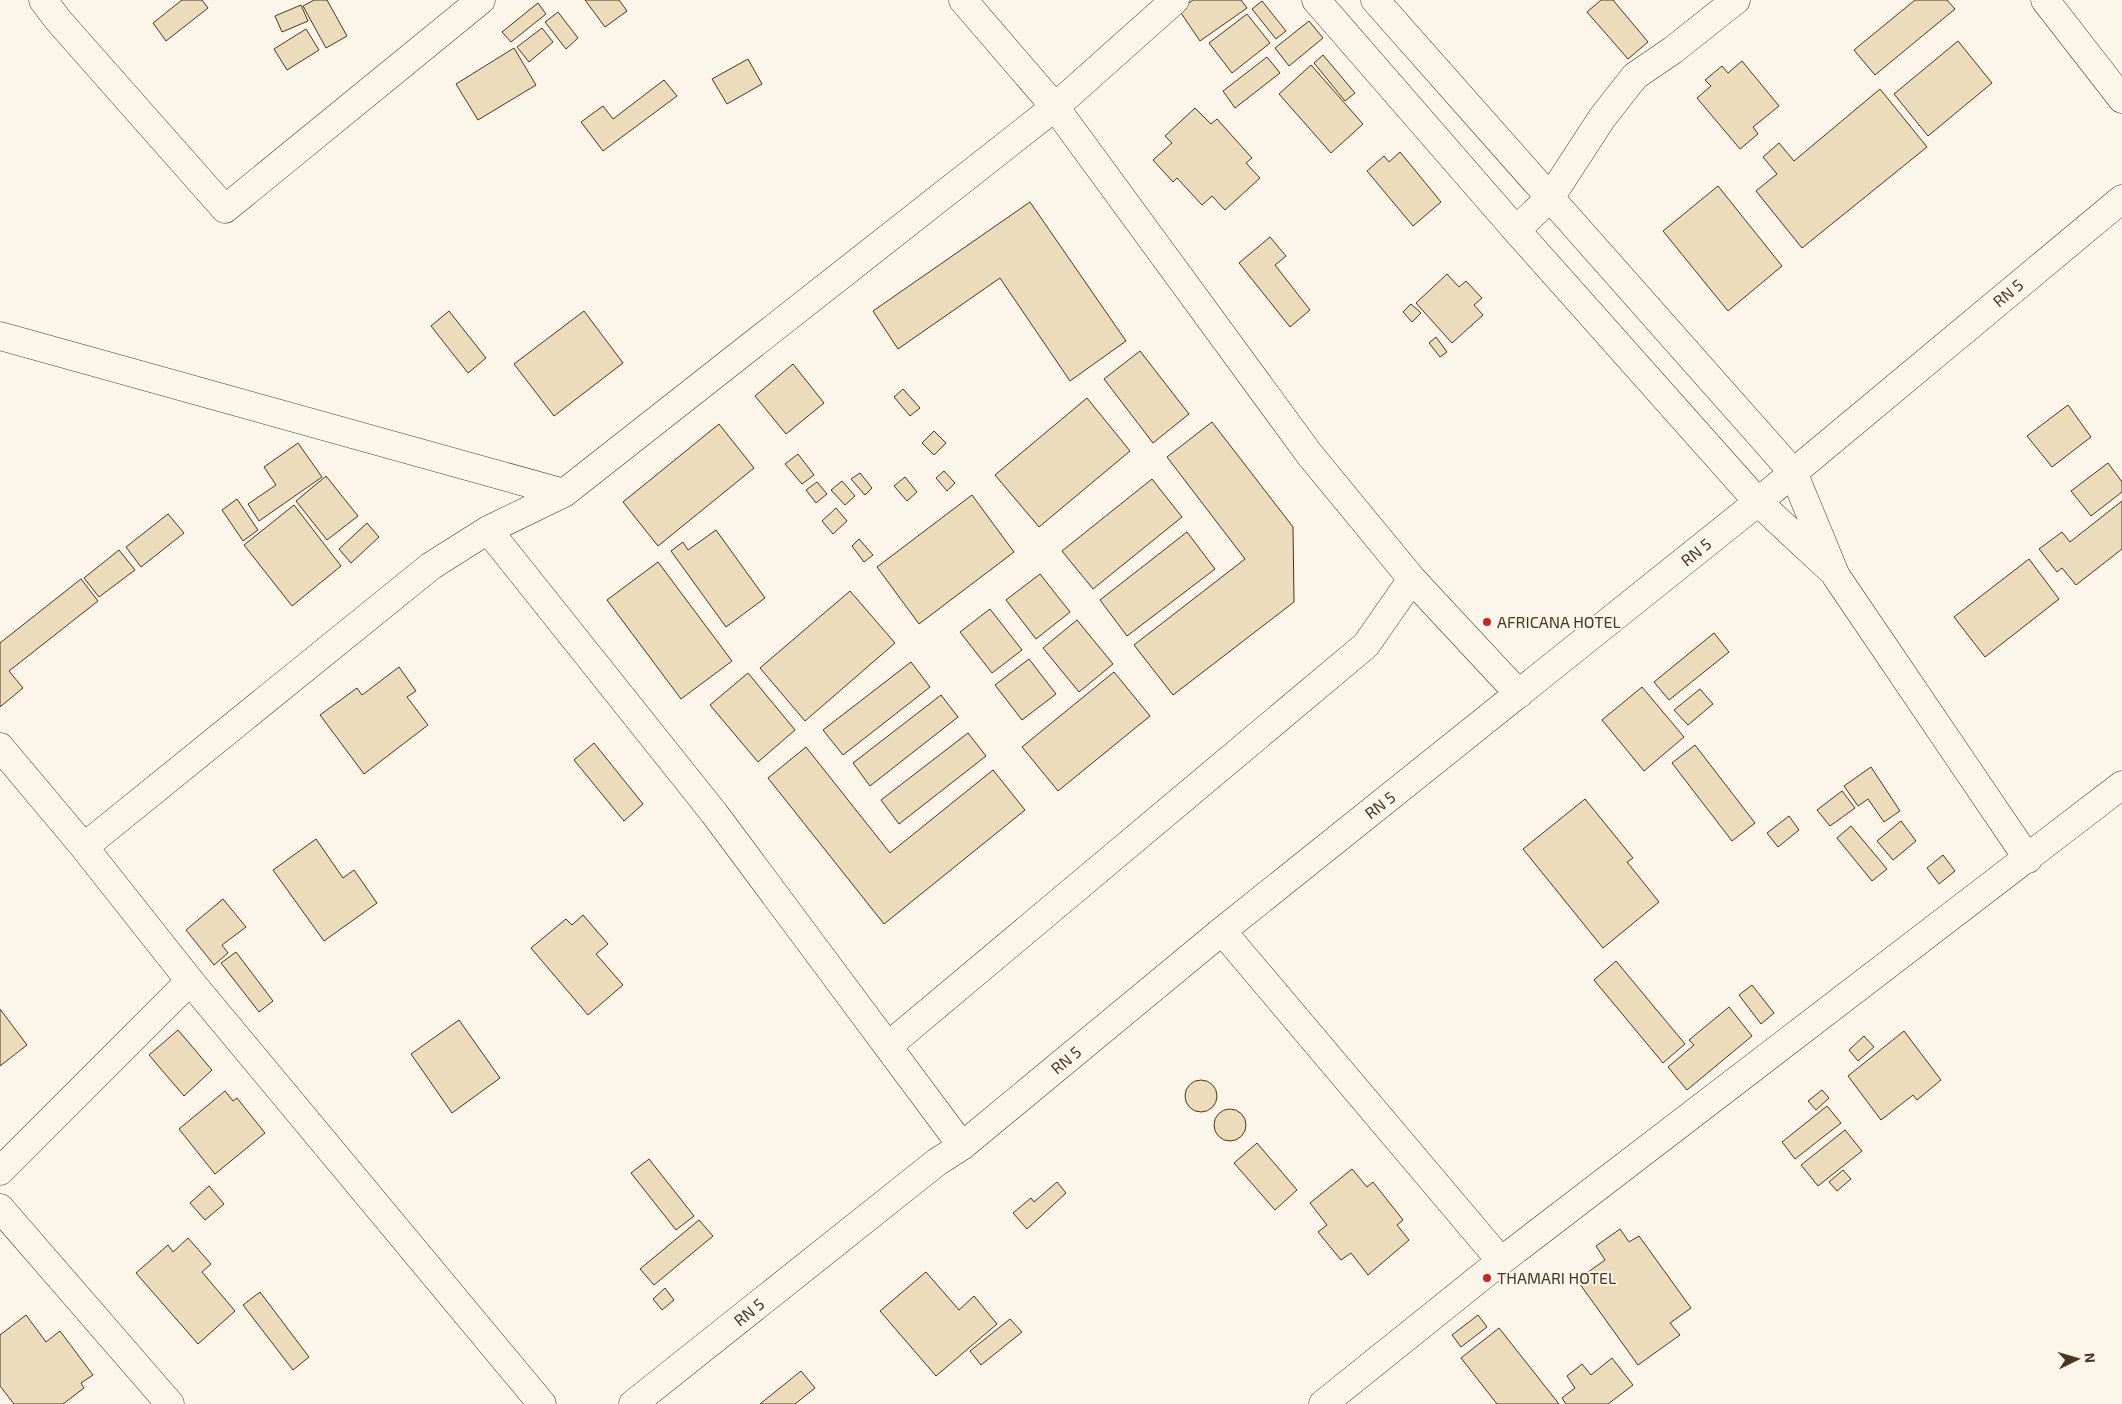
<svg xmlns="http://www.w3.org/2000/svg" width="2122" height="1404" viewBox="0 0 2122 1404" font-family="'Exo 2',sans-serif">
  <rect width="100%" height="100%" fill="#fbf6e9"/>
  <path fill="#ecdcbc" stroke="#4a3520" d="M182 0H202L208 8 166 41 153 23Z
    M314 0H327L347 36 326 48 303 6Z
    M585 0H619L627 11 605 27Z
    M1193 0H1241L1247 8 1200 41 1179 10Z
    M1601 0H1613L1648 42 1628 59 1587 12Z
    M1915 0H1947L1955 9 1875 75 1854 50Z
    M1262 1 1286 31 1276 39 1252 9Z
    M538 3 546 14 511 42 502 32Z
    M301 5 308 21 282 32 275 16Z
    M558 12 578 38 566 49 545 22Z
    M1247 14 1270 43 1232 73 1209 43Z
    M1309 21 1323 38 1289 66 1275 48Z
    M542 28 553 42 529 62 517 47Z
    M306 29 319 50 287 70 274 49Z
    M1958 41 1992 83 1928 136 1894 94Z
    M514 48 536 85 478 120 456 84Z
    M1323 55 1355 93 1345 101 1314 63Z
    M1267 57 1280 73 1235 108 1223 91Z
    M748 59 762 84 727 104 712 79Z
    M1742 61 1779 106 1753 127 1758 134 1740 149 1697 98 1711 86 1705 80 1722 66 1728 73Z
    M1311 65 1363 124 1331 153 1279 94Z
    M664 80 677 96 603 151 581 122 603 106 613 119Z
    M1880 89 1927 147 1802 248 1756 191 1777 174 1763 157 1779 143 1794 161Z
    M1195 108 1211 124 1217 119 1252 158 1246 163 1260 178 1225 210 1212 196 1202 205 1177 178 1173 182 1153 160 1172 143 1165 136Z
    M1400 152 1441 202 1413 226 1367 171 1384 156 1389 162Z
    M1718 186 1782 266 1728 311 1663 231Z
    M1030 202 1126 341 1070 381 1000 278 898 349 873 311Z
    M1270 237 1286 256 1275 265 1310 310 1290 327 1239 263Z
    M1447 274 1459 287 1466 281 1482 298 1474 305 1483 315 1452 343 1416 303Z
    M1411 304 1421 313 1412 322 1403 312Z
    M449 311 486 358 468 373 431 326Z
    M584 311 623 363 554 416 514 364Z
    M1436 337 1447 352 1440 357 1429 343Z
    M1140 351 1189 414 1153 443 1104 379Z
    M793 364 824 403 786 434 755 396Z
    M903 389 920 408 910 416 894 397Z
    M1087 398 1130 451 1039 527 995 475Z
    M2068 405 2091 437 2052 467 2027 436Z
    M1212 422 1293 527 1294 602 1173 695 1134 645 1245 559 1167 457Z
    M719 424 754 468 658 546 623 502Z
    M934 431 946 443 934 455 922 443Z
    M298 443 322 477 259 521 248 504 276 485 264 467Z
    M798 454 814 475 802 484 785 464Z
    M2108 463 2122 482V492L2091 516 2071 491Z
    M944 471 955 483 947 491 936 478Z
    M860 473 872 488 865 495 851 479Z
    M326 476 358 516 327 540 296 501Z
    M905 477 917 492 907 501 894 486Z
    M1152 479 1182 517 1093 589 1062 551Z
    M842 481 855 496 845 505 831 490Z
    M817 482 827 494 816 503 806 490Z
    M972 495 1014 552 919 624 877 567Z
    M237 499 258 530 243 541 222 510Z
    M2122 501V549L2076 585 2062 568 2057 572 2039 549 2062 532 2070 542Z
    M294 505 341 566 292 606 244 545Z
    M836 508 847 521 833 534 822 521Z
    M168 514 184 533 141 567 126 547Z
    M367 523 379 537 351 563 339 549Z
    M716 530 765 598 726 627 671 551 683 542 688 550Z
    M1187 532 1215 569 1127 636 1100 600Z
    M859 539 873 555 864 562 852 546Z
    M119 550 135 570 99 597 84 578Z
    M2029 559 2059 599 1985 657 1954 617Z
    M658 562 732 661 681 699 607 600Z
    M1040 574 1070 612 1036 639 1006 600Z
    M81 579 98 601 9 671 23 688 0 707V643Z
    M850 591 895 643 805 721 760 668Z
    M990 609 1022 650 992 673 960 632Z
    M1077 620 1113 664 1079 692 1043 648Z
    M1714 633 1729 652 1669 700 1654 682Z
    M1029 659 1056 694 1022 720 995 685Z
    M911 662 930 687 843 755 823 730Z
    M399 667 416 691 407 697 428 725 364 774 320 715 357 688 362 695Z
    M1114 672 1150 716 1058 791 1022 747Z
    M748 673 795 730 758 762 710 705Z
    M1642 687 1684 737 1644 771 1602 720Z
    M1700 689 1713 704 1688 725 1674 710Z
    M941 695 958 717 870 786 853 763Z
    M968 733 986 756 899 824 881 800Z
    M594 743 643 804 624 821 574 760Z
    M1695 745 1755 823 1732 841 1672 763Z
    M806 747 890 853 993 770 1025 810 884 924 768 778Z
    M1871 767 1900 811 1884 822 1868 799 1858 806 1844 786Z
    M1842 791 1855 808 1830 826 1817 810Z
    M1585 799 1633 858 1627 862 1659 902 1603 948 1523 849Z
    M1789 816 1799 830 1778 847 1767 833Z
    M1901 821 1916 841 1893 860 1877 841Z
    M1851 826 1887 869 1872 881 1837 838Z
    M316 839 343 878 354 870 377 903 324 941 273 870Z
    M1943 855 1955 871 1939 884 1927 868Z
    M223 899 246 927 222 945 228 953 214 965 186 930Z
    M583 915 608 944 596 954 623 985 588 1015 531 948 566 919 572 925Z
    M236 952 273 1001 259 1012 221 963Z
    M1616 961 1685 1044 1663 1063 1594 980Z
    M1752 985 1774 1013 1761 1024 1739 995Z
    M1729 1007 1752 1036 1687 1090 1668 1067 1694 1045 1689 1040Z
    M0 1009 27 1045 0 1066Z
    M459 1020 500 1078 452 1113 411 1054Z
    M178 1030 212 1070 184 1096 149 1055Z
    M1904 1031 1941 1080 1917 1100 1913 1095 1881 1120 1848 1076Z
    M1864 1036 1874 1047 1858 1061 1849 1050Z
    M1185 1096a16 16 0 1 1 32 0a16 16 0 1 1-32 0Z
    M1822 1090 1829 1098 1816 1110 1808 1101Z
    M225 1091 233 1101 237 1098 265 1133 215 1174 179 1129Z
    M1827 1106 1841 1123 1795 1159 1782 1142Z
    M1214 1125a16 16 0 1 1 32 0a16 16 0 1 1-32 0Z
    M1845 1130 1862 1151 1818 1186 1801 1165Z
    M1257 1143 1297 1190 1275 1210 1234 1163Z
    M649 1159 694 1216 676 1230 631 1173Z
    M1352 1169 1367 1187 1373 1182 1403 1220 1397 1225 1409 1240 1368 1275 1351 1253 1341 1260 1318 1232 1327 1225 1310 1203Z
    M1843 1170 1851 1179 1837 1191 1829 1182Z
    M1057 1182 1066 1193 1027 1229 1013 1213 1031 1198 1034 1202Z
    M209 1186 224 1204 205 1220 190 1203Z
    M699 1220 713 1236 654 1285 640 1269Z
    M1620 1229 1629 1242 1639 1236 1691 1308 1670 1323 1680 1335 1638 1365 1577 1280 1605 1260 1596 1246Z
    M188 1238 211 1264 202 1272 235 1311 198 1344 136 1273 168 1245 173 1252Z
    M926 1272 959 1310 974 1296 997 1324 936 1376 880 1311Z
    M665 1288 674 1300 662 1310 653 1299Z
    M260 1292 309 1357 293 1370 243 1305Z
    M26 1315 46 1342 60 1331 93 1375 81 1383 84 1388 63 1404H14L0 1386V1335Z
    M1478 1315 1487 1327 1461 1347 1452 1335Z
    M1010 1319 1022 1332 981 1365 970 1351Z
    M1499 1328 1559 1404H1497L1461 1358Z
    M1612 1358 1633 1385 1608 1404H1566L1562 1398 1575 1388 1567 1376 1582 1364 1591 1375Z
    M801 1371 815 1388 795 1404H760Z"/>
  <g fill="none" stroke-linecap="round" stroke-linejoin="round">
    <defs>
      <path id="minor" d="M43 0 58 20 225 209 481 0
        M963 0 1055 107 1310 455 1412 579 1519 694
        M1316 0 1516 230 1758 502 1830 569
        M1375 0 1793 472 1836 576 2028 859
        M2045 0 2122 99
        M1516 230 1550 198 1602 118 1635 76 1673 50 1736 0
        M0 336 564 493
        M488 530 714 813 962 1146
        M0 747 84 847 190 981 542 1404
        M84 847 431 566 488 530 564 493 1055 107 1175 0
        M1222 931 1501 1261
        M888 1046 1366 645 1412 579
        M0 1171 190 981
        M0 1208 170 1404
        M1323 1404 1501 1261 2122 785"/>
      <path id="major" d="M633 1404 937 1162 962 1146 1222 931 1758 502 2122 199"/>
    </defs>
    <use href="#minor" stroke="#4a3520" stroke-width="29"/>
    <use href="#major" stroke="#4a3520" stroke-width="29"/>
    <use href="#minor" stroke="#fbf6e9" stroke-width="28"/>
    <use href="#major" stroke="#fbf6e9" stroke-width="28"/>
  </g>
  <g fill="#c62828" stroke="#fbf6e9" stroke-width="2">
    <circle cx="1487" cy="622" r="5"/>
    <circle cx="1487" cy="1278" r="5"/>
  </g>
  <g text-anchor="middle" stroke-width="4" stroke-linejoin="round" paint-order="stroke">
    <g font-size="16" fill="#4a3520" stroke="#fbf6e9">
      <text transform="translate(2008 293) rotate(-40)" y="6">RN 5</text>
      <text transform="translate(1696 552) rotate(-39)" y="6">RN 5</text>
      <text transform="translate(1380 805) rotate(-38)" y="6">RN 5</text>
      <text transform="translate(1066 1060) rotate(-40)" y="6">RN 5</text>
      <text transform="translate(749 1312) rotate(-39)" y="6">RN 5</text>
    </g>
    <g font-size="16" fill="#4a3520" stroke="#fbf6e9" text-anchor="start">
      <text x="1497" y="628">AFRICANA HOTEL</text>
      <text x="1497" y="1284">THAMARI HOTEL</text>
    </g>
  </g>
  <g transform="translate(2077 1359) rotate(85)" stroke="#fbf6e9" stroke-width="4" paint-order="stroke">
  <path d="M0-4L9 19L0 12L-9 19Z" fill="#4a3520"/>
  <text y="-8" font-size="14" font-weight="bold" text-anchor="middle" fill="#4a3520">N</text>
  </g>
</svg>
